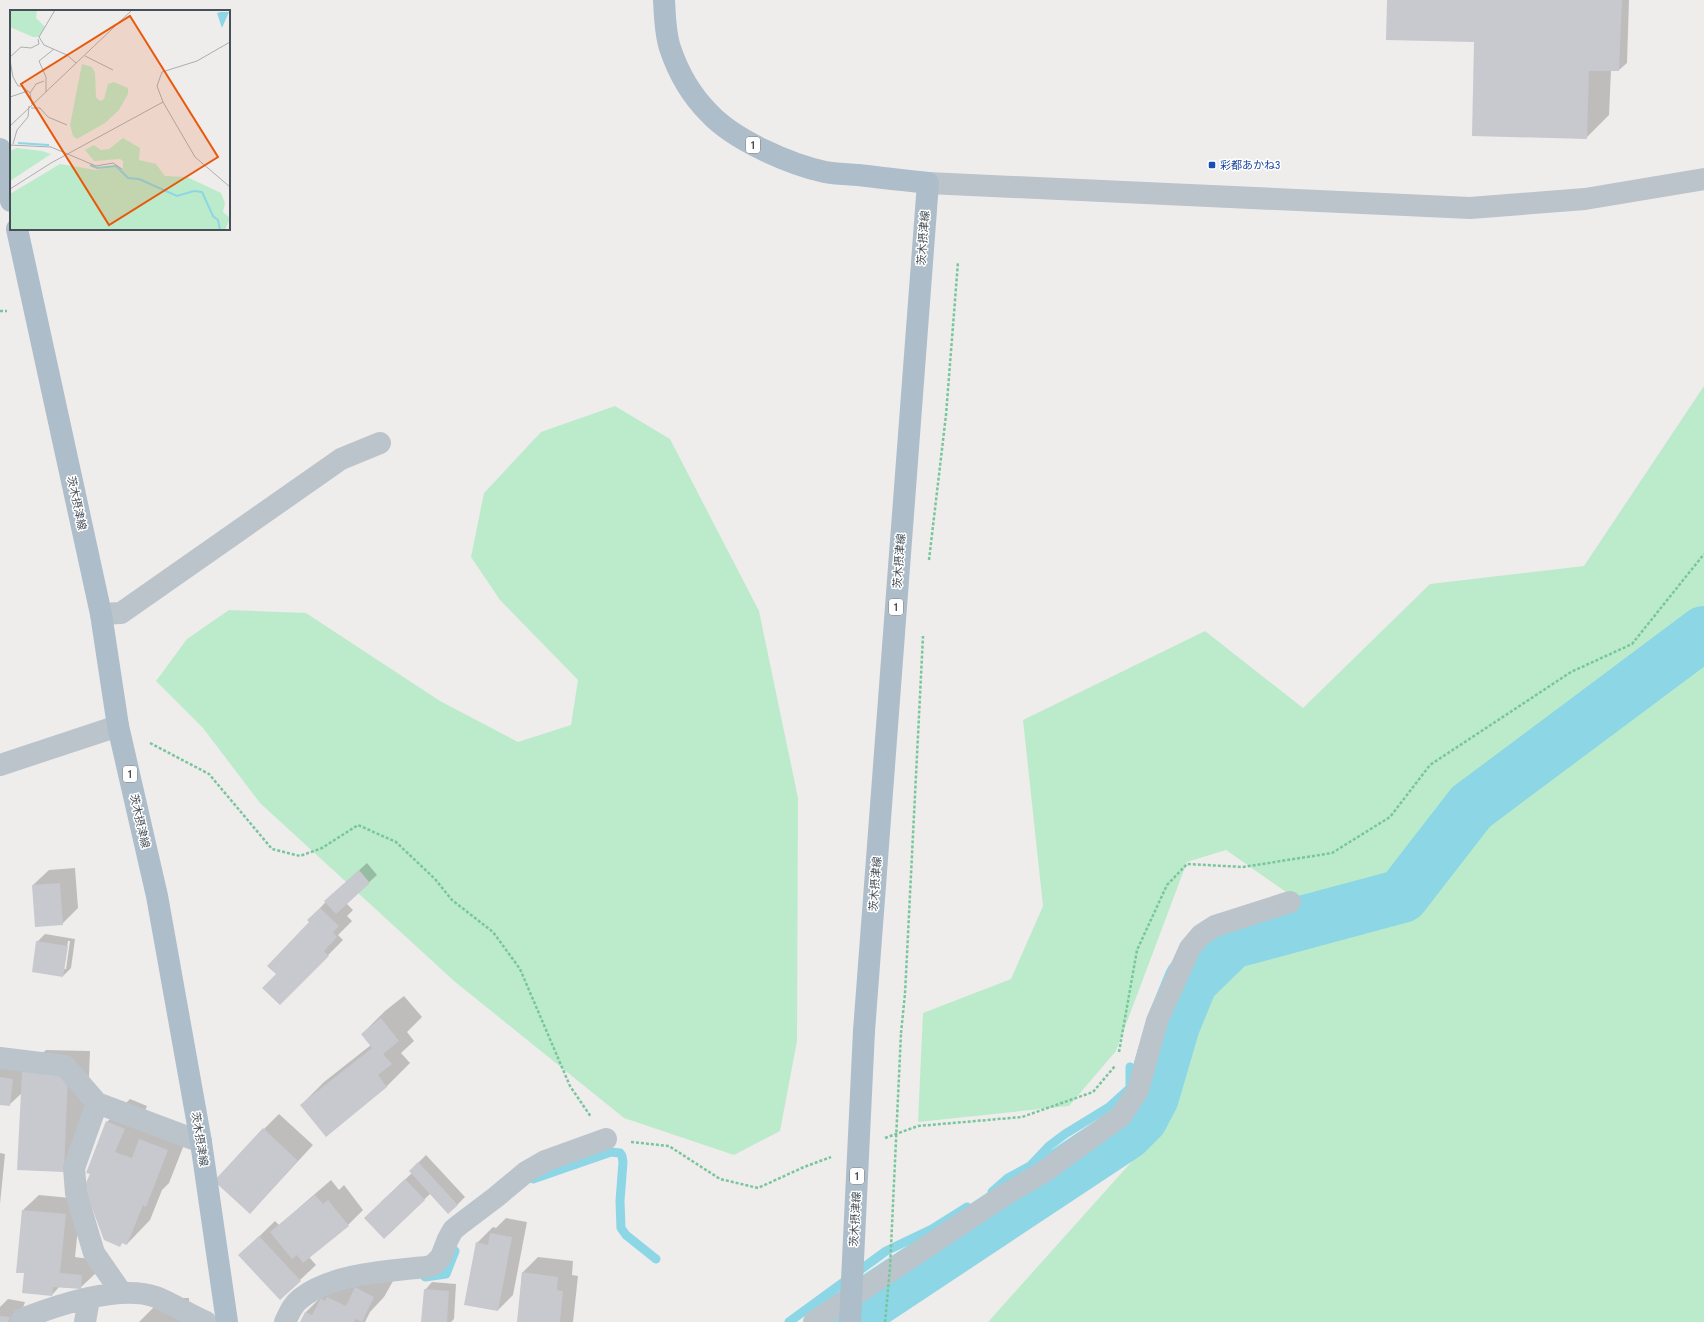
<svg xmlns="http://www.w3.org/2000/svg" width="1704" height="1322" viewBox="0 0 1704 1322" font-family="'Roboto Condensed','Noto Sans JP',sans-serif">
  <rect width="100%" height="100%" fill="#efecec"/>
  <path fill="#bcebcc" d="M1704 386V1322H988L1152 1139 1199 993 1296 899 1226 850 1187 862 1116 1051 1069 1106 918 1122 923 1013 1011 979 1043 906 1023 720 1205 631 1303 708 1430 584 1584 566Z
    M615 406 670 439 759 611 798 798 797 1041 780 1131 734 1155 624 1118 454 981 260 803 203 728 156 681 187 639 229 610 306 613 440 701 518 742 571 725 578 680 500 600 471 557 484 493 541 432Z"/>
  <path fill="#0003" fill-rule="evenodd" d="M1388 0H1629L1627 63 1619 70H1611L1609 115 1586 138 1475 41Z
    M367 863 377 875 346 903 353 910 347 916 352 921 338 935 343 940 280 1004 277 974 311 922 309 920 333 894Z
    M75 868 78 908 62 924 33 885 49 870Z
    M45 934 75 939 71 968 63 976 37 942ZM68 941H70L66 969H64Z
    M404 996 422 1017 407 1032 414 1041 401 1053 410 1063 387 1086 326 1135 301 1105 324 1082 371 1045 362 1034 385 1011Z
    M46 1050 90 1051 86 1148 63 1171 22 1093 9 1105 0 1104V1052L35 1060Z
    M130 1099 147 1106 138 1129 191 1127 169 1183 162 1190 150 1220 127 1244 123 1242 120 1245 91 1173 107 1122Z
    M279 1114 313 1145 250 1213 264 1129Z
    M0 1153 5 1154 0 1204Z
    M426 1155 465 1197 457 1205 431 1193 384 1238 381 1202 412 1173 418 1163Z
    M331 1180 339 1190 344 1185 363 1210 348 1225 309 1257 316 1265 300 1280 240 1255 275 1221 279 1225Z
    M39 1195 81 1199 75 1257 97 1260 96 1273 80 1288 60 1286 52 1295 25 1273 17 1272 23 1210Z
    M506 1218 527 1222 513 1295 498 1310 477 1243 493 1227 496 1228Z
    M538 1257 573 1261 572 1275 578 1276 573 1322H518L522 1273Z
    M397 1274 384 1297 370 1312 365 1322H301L306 1312 329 1289Z
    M432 1282 456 1284 454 1319 451 1322H422L425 1290Z
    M163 1298H189V1322H139Z
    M8 1299 25 1302 18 1322H0V1307Z"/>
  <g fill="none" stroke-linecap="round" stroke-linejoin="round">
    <path stroke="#8cd6e5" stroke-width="9" d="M533 1179 611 1152 620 1153 622 1156 623 1162 620 1201 621 1228 626 1235 656 1259
      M992 1192 1008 1178 1030 1166 1049 1146 1065 1134 1109 1107 1130 1088V1067
      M425 1277 446 1274 455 1251
      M789 1322 886 1251 932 1229 967 1207"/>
    <path stroke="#8cd6e5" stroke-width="54" d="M841 1322 1126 1133 1141 1118 1152 1097 1173 1025 1191 981 1231 942 1402 896 1471 807 1704 633"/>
  </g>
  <path fill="#c7c9cf" d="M1387 0H1622L1619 71H1589L1587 139 1472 136 1474 42 1386 40Z
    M359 870 370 883 336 914 324 901Z
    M60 883 63 925 35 927 32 885Z
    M320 908 339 926 333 932 337 937 324 951 329 956 280 1005 262 988 276 974 267 966 309 922 307 920Z
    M36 941 68 946 63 977 32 972Z
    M381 1018 399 1041 383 1054 392 1064 378 1075 387 1087 326 1137 300 1105 372 1048 361 1034Z
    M22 1072 68 1074 64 1172 17 1170Z
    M0 1077 13 1079 10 1106 0 1105Z
    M106 1121 125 1129 115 1152 132 1158 139 1139 168 1150 146 1207 143 1205 127 1245 122 1243 120 1247 104 1240 84 1187 90 1174 86 1173Z
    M263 1128 298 1161 250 1214 214 1181Z
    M418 1162 458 1205 448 1214 409 1171Z
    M405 1179 425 1200 384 1239 364 1218Z
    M315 1195 323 1204 328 1200 349 1226 303 1263 297 1255 292 1259 270 1232Z
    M22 1210 66 1214 60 1273 82 1275 81 1289 53 1287 52 1296 22 1293 24 1273H16Z
    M490 1233 512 1237 498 1311 464 1305 476 1242 488 1245Z
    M259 1236 301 1281 280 1300 238 1255Z
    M522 1272 558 1277 557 1290 563 1291 560 1322H517Z
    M355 1287 374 1297 362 1322 356 1319 354 1322H300L305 1312 312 1315 321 1298 325 1301 327 1297 346 1306Z
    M424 1289 449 1291 447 1322H421Z
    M0 1316 10 1317 8 1322H0Z"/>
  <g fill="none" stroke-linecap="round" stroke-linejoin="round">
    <path stroke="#77c69c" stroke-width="2.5" stroke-dasharray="3 2" stroke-linecap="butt" d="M0 311H7
      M929 560 946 415 958 262
      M150 743 209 774 272 849 300 856 322 848 358 825 396 842 435 879 452 900 493 932 520 969 570 1086 591 1117
      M901 1033 905 994 923 636
      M1119 1052 1137 950 1167 885 1187 864 1243 867 1332 853 1390 817 1430 765 1571 672 1632 644 1704 554
      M885 1138 918 1126 1022 1117 1093 1092 1115 1066
      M631 1142 669 1146 720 1179 758 1188 804 1167 831 1157"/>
    <path stroke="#bbc4cb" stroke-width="22" d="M101 614 121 613 341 459 380 443
      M0 765 118 726
      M0 1058 65 1066 97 1103 201 1142
      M97 1103 74 1168 76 1193 94 1253 121 1292
      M21 1322 22 1319C57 1305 120 1284 156 1297 174 1304 189 1315 206 1322
      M85 1322 89 1299
      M285 1322C289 1314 292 1305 300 1299 330 1274 388 1271 426 1267L433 1265 441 1257 448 1239 453 1230 459 1225 496 1197 526 1172 545 1161 606 1139
      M814 1322 1003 1196 1045 1171 1121 1116 1138 1090 1157 1021 1190 948 1201 935 1215 926 1290 902"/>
    <path stroke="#bbc4cb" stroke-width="22" d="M928 183 1470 208 1585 199 1704 179"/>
    <path stroke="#adbdca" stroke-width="22" d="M664 0C665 16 665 33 670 48 678 72 691 95 709 113 734 140 789 164 825 172 835 174 847 174 858 175 881 178 904 180 928 183L864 1031
      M0 149 11 201
      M17 229 101 614 118 726 157 896 201 1142 227 1322"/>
    <path stroke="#77c69c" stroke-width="2.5" stroke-dasharray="3 2" stroke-linecap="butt" d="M885 1322 890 1268 901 1033"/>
    <path stroke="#adbdca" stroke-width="22" d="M850 1322 864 1031"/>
  </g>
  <rect fill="#1a4fb4" stroke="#fff" stroke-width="1.5" x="1208" y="161" width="8" height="8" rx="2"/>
  <g text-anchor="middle" stroke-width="3" stroke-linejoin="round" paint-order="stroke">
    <g fill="#fff" stroke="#7e848a" stroke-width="1">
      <rect x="746" y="137" width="14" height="16" rx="3"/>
      <rect x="889" y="599" width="14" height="16" rx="3"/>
      <rect x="123" y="766" width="14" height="16" rx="3"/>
      <rect x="850" y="1168" width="14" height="16" rx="3"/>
    </g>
    <g font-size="10" font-weight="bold" fill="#465058">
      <text x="753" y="149">1</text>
      <text x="896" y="611">1</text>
      <text x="130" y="778">1</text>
      <text x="857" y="1180">1</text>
    </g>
    <g font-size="11" fill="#164399" stroke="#fff" text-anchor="start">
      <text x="1220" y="169">彩都あかね3</text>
    </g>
    <g font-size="11" fill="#465058" stroke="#fff">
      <text transform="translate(923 238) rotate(-86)" y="4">茨木摂津線</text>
      <text transform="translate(77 503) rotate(78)" y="4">茨木摂津線</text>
      <text transform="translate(899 561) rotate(-86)" y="4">茨木摂津線</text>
      <text transform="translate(140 821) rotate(77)" y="4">茨木摂津線</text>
      <text transform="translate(875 884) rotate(-86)" y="4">茨木摂津線</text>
      <text transform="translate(200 1139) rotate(81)" y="4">茨木摂津線</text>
      <text transform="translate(855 1219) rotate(-87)" y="4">茨木摂津線</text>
    </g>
  </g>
  <g transform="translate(10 10)">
    <rect width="220" height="220" fill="#efecec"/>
    <path d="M0 0H27L26 8 35 17 29 27H23L0 17ZM72 54 82 57 85 63 86 87 90 91 94 89 98 74 104 72 118 78V84L109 100 95 113 67 129 63 126 60 115ZM113 128 130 138 129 150 146 154 155 166 177 167 211 183 215 193 213 202 220 208 215 220H0V184L50 154 86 160 100 156 113 159V151L110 149 84 151 75 140 84 135 91 140 99 139ZM7 138 32 141 41 144 0 171V141Z" fill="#bcebcc"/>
    <path d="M211 2H219L212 18 207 3Z" fill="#8cd6e5"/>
    <path fill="none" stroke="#8cd6e5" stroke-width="2" d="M8 133 39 135M80 155 87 158 106 156 118 168 129 169 167 186 184 181 192 182 203 206 208 210 210 220"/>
    <path fill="none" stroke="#abaeb1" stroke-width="1" d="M45 0 29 27 34 35 57 45 66 53M75 46 103 60M0 47 11 37 21 38 29 34 28 29M0 50 3 67 8 76H12L20 83 22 94M36 82V67L29 51 44 39M20 83 26 74 34 71M0 87 18 81M153 92 185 147 220 177M21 98H30L38 107 57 115M0 116 122 0M3 134 7 120 18 107 19 96M0 135 41 137 86 156 103 153 112 159M0 179 41 153 153 92 147 76 152 62 187 51 220 32"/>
    <path fill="#e8590c" fill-opacity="0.15" stroke="#e8590c" stroke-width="2" d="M120 6 208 147 99 215 11 74Z"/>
    <rect width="220" height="220" fill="none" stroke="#465058" stroke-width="2"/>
  </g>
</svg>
